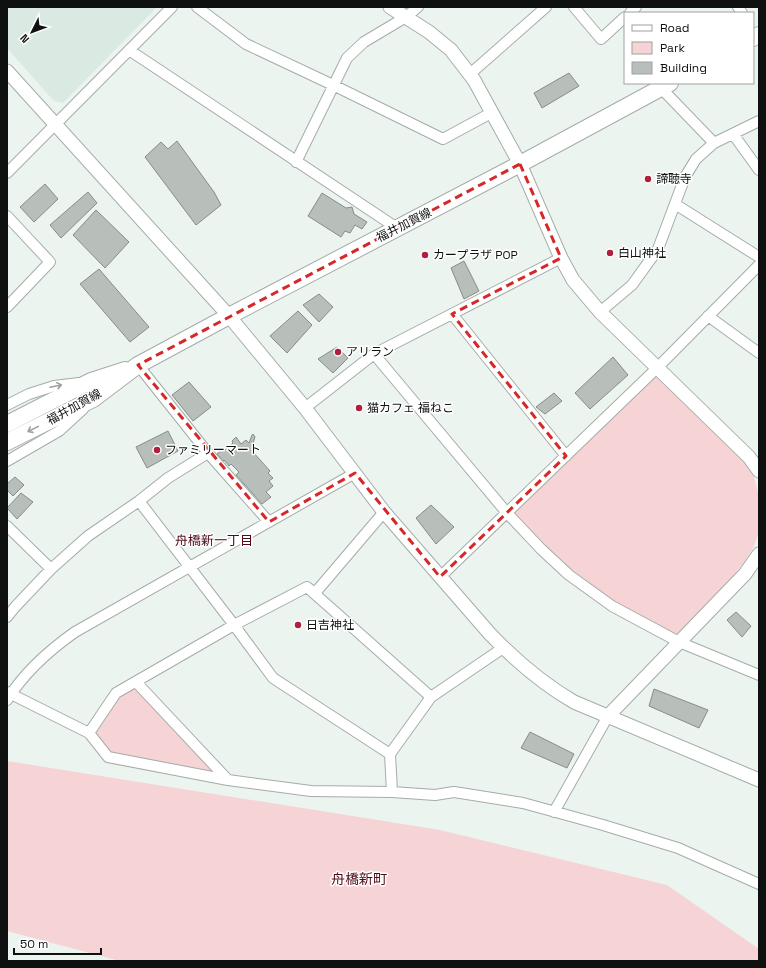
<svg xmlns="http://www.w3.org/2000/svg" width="766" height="968" viewBox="0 0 766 968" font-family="'Space Grotesk','Noto Sans JP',sans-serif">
  <rect width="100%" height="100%" fill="#ecf4f0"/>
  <path fill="#dae9e1" d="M7 7H157L63 103 54 101 7 48Z"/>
  <path fill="#f6d3d4" d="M654 371 749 457 759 497V531L754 546 745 561 679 642 612 606 507 513Z
    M136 682 222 779 109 755 89 733 116 693Z
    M7 761 440 830 667 885 759 949V961H120L7 931Z"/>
  <path fill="#b8bfbb" stroke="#868d89" d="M569 73 579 86 542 108 534 93Z
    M177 141 214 192 221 205 196 225 145 157 161 142 168 149Z
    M45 184 58 199 34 222 20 207Z
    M88 192 97 203 61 238 50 225Z
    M322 193 346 208 352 207 354 214 367 222 362 229 355 225 350 233 345 231 341 237 308 216Z
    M96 210 129 242 105 268 73 235Z
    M464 261 479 291 464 299 451 268Z
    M99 269 149 327 130 342 80 284Z
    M319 294 333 307 319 322 303 305Z
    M298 311 312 325 287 353 270 336Z
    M337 347 348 358 333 373 318 359Z
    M613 357 628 375 590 409 575 393Z
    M189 382 211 407 193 421 172 395Z
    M554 393 562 401 545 414 536 407Z
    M168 431 178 451 147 468 136 447Z
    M253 434 255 437 252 447 255 450 253 452 270 471 268 473 273 478 269 481 273 486 266 492 271 497 262 504 236 475 239 472 231 464 229 466 224 460 223 461 217 454 224 448 225 450 233 443 232 441 236 437 241 444 246 440 249 443 252 435Z
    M15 477 24 485 13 496 7 490V484Z
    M21 493 33 502 17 519 7 508Z
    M431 505 454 527 436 544 416 518Z
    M736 612 751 626 742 637 727 620Z
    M654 689 708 710 699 728 649 706Z
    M530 732 574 754 567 768 521 748Z"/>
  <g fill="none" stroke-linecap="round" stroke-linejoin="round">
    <defs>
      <path id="minor" d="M197 7 246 44 333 85 443 139 491 113
        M574 7 601 39 625 17
        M738 7 742 13
        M630 13 636 7
        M129 50 397 228
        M470 74 546 7
        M661 88 714 143
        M733 134 759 170
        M296 162 347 58 364 42 406 17 418 7
        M7 173 172 7
        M675 204 759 257
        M7 216 50 262 7 307
        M600 312 632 285 658 249 685 177 696 159 714 143 759 121
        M452 314 566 456
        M708 316 759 353
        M374 354 507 513 541 549 569 575 612 606 679 642 759 675
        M138 365 208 453 269 522
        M7 405 29 394 54 386 79 383
        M305 408 374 354 561 258
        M7 461 59 431 83 409
        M139 501 234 625 273 678 390 754
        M7 526 51 569
        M440 577 657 368 759 265
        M315 593 384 512
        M7 617 15 607 51 569 88 536 139 501 168 478 208 453
        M136 682 228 780
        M7 692 89 733 108 757 228 780 311 791 392 792 435 795 454 792 523 803 603 825 678 848 759 884
        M7 700C24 673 48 651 75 632L355 473
        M89 733 116 693 234 625 307 587 431 697
        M392 792 390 754 431 697 503 648
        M554 812 608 716"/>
      <path id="tertiary" d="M390 7 429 32 451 50 474 80 520 164 561 258 573 280 600 312 749 457 759 471
        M7 71 229 316 305 408 384 512 490 634C515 660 543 684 574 702L759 780
        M608 716 745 574 759 554"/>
      <path id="primary" d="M753 38 759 35
        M7 424 91 381 125 370
        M7 442 93 399 138 365 229 316 520 164 670 83"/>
    </defs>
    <use href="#minor" stroke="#a5aca8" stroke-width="12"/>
    <use href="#tertiary" stroke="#a5aca8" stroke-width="15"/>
    <use href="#primary" stroke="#a5aca8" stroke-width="18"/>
    <use href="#minor" stroke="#fff" stroke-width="10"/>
    <use href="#tertiary" stroke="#fff" stroke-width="13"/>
    <use href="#primary" stroke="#fff" stroke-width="16"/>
  </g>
  <defs><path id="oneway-shaft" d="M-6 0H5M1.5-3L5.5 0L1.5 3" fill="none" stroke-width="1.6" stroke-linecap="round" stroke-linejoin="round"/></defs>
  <g stroke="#9fa09f">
    <use href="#oneway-shaft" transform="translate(56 386) rotate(-12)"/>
    <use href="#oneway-shaft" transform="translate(33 429) rotate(154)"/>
  </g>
  <path fill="none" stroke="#d62828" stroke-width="3" stroke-dasharray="8 5" stroke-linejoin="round" d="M520 164 561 258 452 314 566 456 440 577 355 473 269 522 138 365Z"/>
  <g fill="#b21f3e" stroke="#fff" stroke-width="1.5">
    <circle cx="648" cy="179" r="4"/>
    <circle cx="610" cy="253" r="4"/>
    <circle cx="425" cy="255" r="4"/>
    <circle cx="338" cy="352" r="4"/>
    <circle cx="359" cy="408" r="4"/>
    <circle cx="157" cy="450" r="4"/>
    <circle cx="298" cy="625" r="4"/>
  </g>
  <g text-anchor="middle" stroke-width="3" stroke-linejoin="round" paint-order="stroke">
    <g font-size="12" fill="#0f1110" stroke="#fff" text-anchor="start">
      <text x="656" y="183">諦聴寺</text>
      <text x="618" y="257">白山神社</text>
      <text x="433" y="259">カープラザ POP</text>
      <text x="346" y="356">アリラン</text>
      <text x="367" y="412">猫カフェ 福ねこ</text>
      <text x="165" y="454">ファミリーマート</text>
      <text x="306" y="629">日吉神社</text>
    </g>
    <g font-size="12" fill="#0f1110" stroke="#fff">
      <text transform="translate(404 225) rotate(-27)" y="4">福井加賀線</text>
      <text transform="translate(74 407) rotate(-29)" y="4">福井加賀線</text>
    </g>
    <g font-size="13" fill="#520c19" stroke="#fff">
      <text x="214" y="545">舟橋新一丁目</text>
    </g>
    <g font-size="14" fill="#520c19" stroke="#fff">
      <text x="359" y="884">舟橋新町</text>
    </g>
  </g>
  <rect width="766" height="968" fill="none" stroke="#0f1110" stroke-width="16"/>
  <rect x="624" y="12" width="130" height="72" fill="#ffffff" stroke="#9fa09f"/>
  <rect x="632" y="25" width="20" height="6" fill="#ffffff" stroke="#9fa09f"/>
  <text x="660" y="32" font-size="12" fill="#0f1110">Road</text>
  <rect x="632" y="42" width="20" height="12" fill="#f6d3d4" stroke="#9fa09f"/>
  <text x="660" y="52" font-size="12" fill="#0f1110">Park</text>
  <rect x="632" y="62" width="20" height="12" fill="#b8bfbb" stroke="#9fa09f"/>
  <text x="660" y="72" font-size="12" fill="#0f1110">Building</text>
  <g transform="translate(32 32) rotate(228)" stroke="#ffffff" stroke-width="3" paint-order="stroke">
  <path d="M0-3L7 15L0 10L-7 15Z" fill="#0f1110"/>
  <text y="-6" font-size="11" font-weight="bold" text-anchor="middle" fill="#0f1110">N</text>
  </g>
  <path d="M14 948v6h87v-6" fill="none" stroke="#0f1110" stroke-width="2"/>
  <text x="20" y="948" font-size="12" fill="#0f1110" stroke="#ffffff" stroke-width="3" paint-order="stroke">50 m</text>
</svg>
